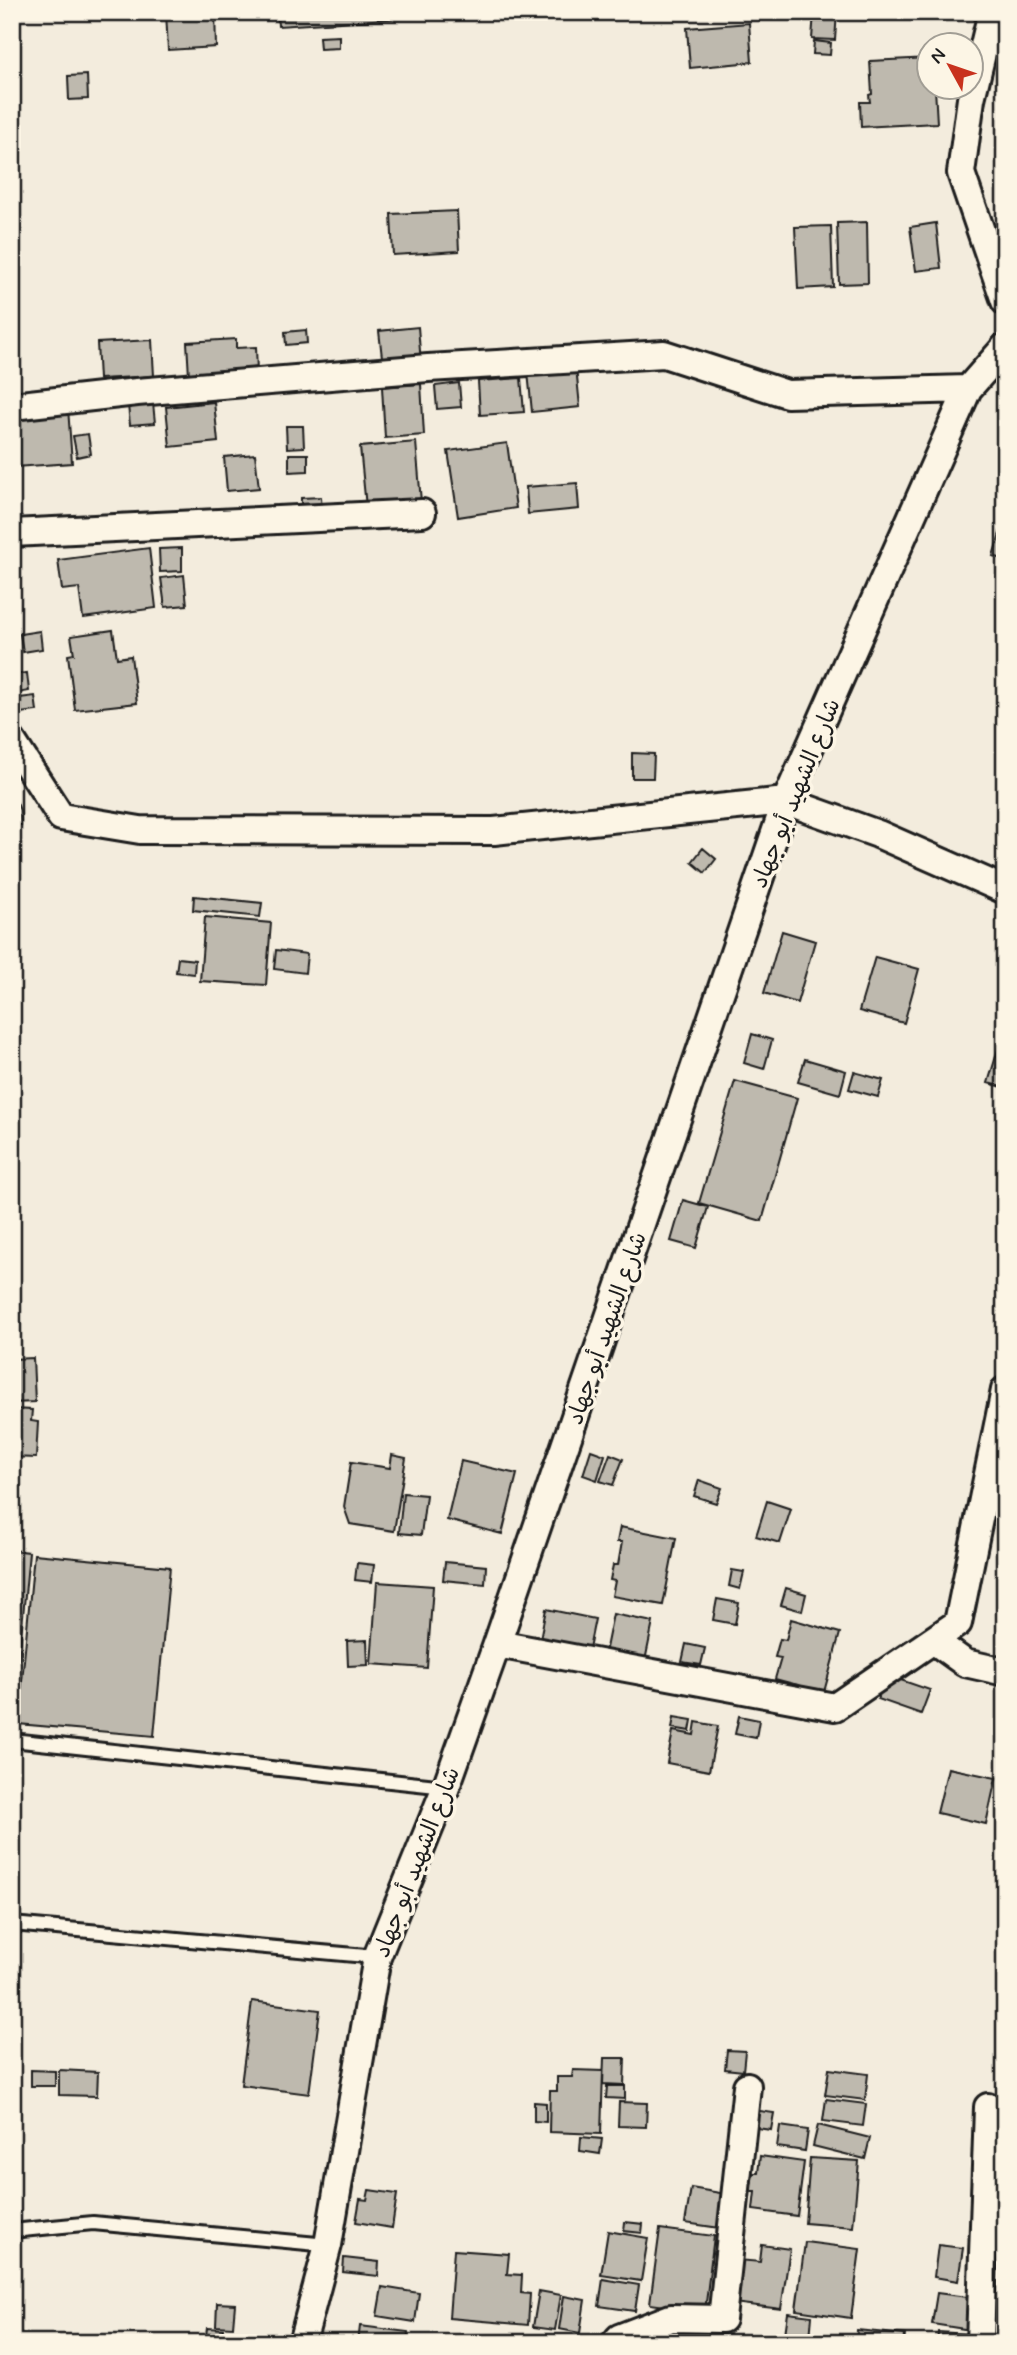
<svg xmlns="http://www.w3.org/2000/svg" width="1017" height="2355" viewBox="0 0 1017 2355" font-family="Mynerve,'Playpen Sans Arabic',sans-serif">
  <rect width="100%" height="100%" fill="#f3ecdd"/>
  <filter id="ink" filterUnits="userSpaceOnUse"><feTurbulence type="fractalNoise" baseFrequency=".0143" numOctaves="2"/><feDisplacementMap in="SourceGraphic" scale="14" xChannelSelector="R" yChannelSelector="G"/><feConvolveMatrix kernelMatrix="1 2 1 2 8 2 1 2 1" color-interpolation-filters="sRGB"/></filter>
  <g filter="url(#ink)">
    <path fill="#beb9ae" stroke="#1c1c1c" stroke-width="2" d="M12 12H39V14L12 16Z
      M166 12H215L216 47 168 50Z
      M277 12H419V17L278 26Z
      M814 12H837L835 40 812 39Z
      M749 23 752 62 690 68 687 28Z
      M339 36V48L320 49 319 37Z
      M814 41 831 43 830 55 813 54Z
      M930 58V88H935L937 123 861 127 860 102H870L869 95 872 94 870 61Z
      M87 75 88 99 69 100 68 76Z
      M457 211 459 251 393 255 391 214Z
      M867 222 868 283 839 284 837 223Z
      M936 223 941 268 916 271 910 227Z
      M831 226 833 287 798 289 795 227Z
      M418 327 421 363 383 366 379 331Z
      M306 330 307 343 286 345 285 332Z
      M236 339V348L256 347 257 372 189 376 187 342Z
      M152 340 154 376 99 379 97 343Z
      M576 367 580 407 532 412 528 372Z
      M521 378 524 412 480 415 478 381Z
      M459 383 461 407 437 409 435 386Z
      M421 384 424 435 385 438 382 387Z
      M214 402 218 442 170 447 166 407Z
      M153 403 155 423 130 425 128 405Z
      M68 408 72 463 15 467 12 413Z
      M286 426H303L304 447 287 448Z
      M88 434 91 454 77 457 73 436Z
      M416 442 421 502 366 507 360 447Z
      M507 443 516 508 458 517 448 451Z
      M255 454 259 488 227 491 224 457Z
      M289 454H308V471L289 472Z
      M577 483 579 509 528 514 526 487Z
      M321 497 322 514H301V498Z
      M1005 517V560L993 556Z
      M149 548 156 608 83 618 79 588 62 590 58 560Z
      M182 548V571L160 572 159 549Z
      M184 575 187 605 165 607 161 578Z
      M113 630 117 658 131 656 137 703 75 710 68 655 74 654 71 636Z
      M40 631 42 649 23 652 20 634Z
      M27 673 29 691 12 694V675Z
      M35 696 37 711 12 714V699Z
      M632 753 654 754 653 778H632Z
      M12 792 20 810 21 825H12Z
      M703 848 716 859 705 873 692 862Z
      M194 896 262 903 260 917 193 910Z
      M205 917 271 923 266 985 200 981Z
      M782 931 815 941 797 1003 764 993Z
      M276 950 307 954 305 973 274 969Z
      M875 957 919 969 904 1023 859 1011Z
      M178 958 195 960 194 974 176 972Z
      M1005 1026V1081L1003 1087 988 1083Z
      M752 1034 772 1040 764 1069 744 1063Z
      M805 1059 846 1071 840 1094 798 1082Z
      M854 1072 883 1080 878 1097 849 1089Z
      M735 1081 797 1098 762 1221 699 1203Z
      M683 1200 708 1207 696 1248 671 1241Z
      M33 1358 35 1402 12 1403V1359Z
      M12 1409 32 1410 31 1421 38 1422 36 1458 12 1457Z
      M591 1450 605 1455 597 1480 583 1475Z
      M610 1454 623 1459 613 1485 600 1481Z
      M392 1455 406 1458 394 1531 350 1524 344 1507 351 1462 390 1468Z
      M461 1461 517 1474 502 1534 447 1520Z
      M699 1480 722 1488 716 1503 694 1496Z
      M403 1493 426 1495 421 1535 399 1533Z
      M767 1501 791 1509 780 1543 756 1536Z
      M620 1527 676 1538 663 1605 612 1596 615 1581 610 1580 613 1565H618L622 1542H617Z
      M12 1550 29 1552 13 1723H12Z
      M34 1554 170 1567 154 1736 18 1724Z
      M445 1562 486 1566 485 1584 443 1580Z
      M357 1563 374 1565 372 1582 355 1580Z
      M732 1570 744 1572 740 1589 729 1586Z
      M377 1582 433 1586 427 1668 371 1664Z
      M786 1588 806 1594 802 1611 781 1605Z
      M717 1599 739 1603 735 1624 713 1620Z
      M546 1609 595 1619 588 1653 539 1644Z
      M613 1614 653 1622 645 1661 605 1653Z
      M791 1619 840 1633 824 1692 775 1679 781 1658 775 1657 780 1639 786 1640Z
      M367 1640 368 1665 348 1666 347 1641Z
      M686 1644 705 1648 701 1665 682 1662Z
      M886 1675 930 1690 921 1714 878 1699Z
      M739 1716 759 1720 756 1738 735 1734Z
      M674 1717 692 1720 690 1731 672 1728Z
      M696 1722 718 1726 709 1771 667 1763 673 1731 694 1735Z
      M948 1768 996 1778 986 1824 937 1813Z
      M252 2001 320 2010 309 2094 241 2085Z
      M727 2050 745 2051 743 2071 725 2069Z
      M604 2058H625L624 2085 603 2084Z
      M829 2069 868 2074 865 2100 825 2095Z
      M31 2070 55 2071V2086H31Z
      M59 2070 98 2072 97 2096 59 2095Z
      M573 2070 603 2071 601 2134 549 2132 550 2091H557V2077H572Z
      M607 2086H625V2099L606 2098Z
      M826 2099 866 2104 863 2126 823 2121Z
      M534 2102 546 2103V2122L534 2121Z
      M619 2102 647 2103 646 2127 618 2126Z
      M753 2110 774 2113 771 2130 750 2127Z
      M818 2125 870 2138 865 2159 813 2146Z
      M780 2126 808 2130 805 2151 777 2147Z
      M581 2137 602 2139 600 2154 580 2151Z
      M760 2156 804 2162 797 2216 753 2210 755 2192H750L753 2173H758Z
      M810 2158 859 2161 853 2227 805 2223Z
      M691 2188 726 2194 720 2228 685 2223Z
      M369 2190 397 2194 392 2228 356 2222 360 2199 367 2200Z
      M994 2220 1005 2222V2242L991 2240Z
      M625 2222 643 2224 642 2233 624 2231Z
      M660 2229 714 2236 705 2311 650 2304Z
      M608 2231 648 2238 641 2281 601 2275Z
      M805 2242 860 2249 851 2318 796 2310Z
      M762 2245 790 2249 781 2309 733 2303 739 2260 760 2262Z
      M938 2245 963 2248 958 2281 934 2277Z
      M454 2250 509 2254 507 2274 522 2275 521 2293 530 2294 528 2325 449 2318Z
      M344 2258 379 2262 378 2276 343 2272Z
      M603 2279 639 2285 635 2311 599 2306Z
      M382 2287 419 2293 415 2322 377 2316Z
      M539 2291 561 2295 555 2330 533 2327Z
      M937 2293 975 2298 971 2330 932 2324Z
      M564 2296 585 2300 580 2333 559 2329Z
      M217 2303 235 2304 233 2327 216 2326Z
      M788 2313 812 2316 810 2338 785 2334Z
      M360 2326 408 2332 407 2343H358Z
      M207 2328 223 2329 222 2343H205Z
      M857 2330 905 2335 904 2343H856Z
      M938 2332 967 2334 966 2343H937Z"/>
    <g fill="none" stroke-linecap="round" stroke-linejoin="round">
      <defs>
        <path id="service" d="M12 1740 446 1787
          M12 1924 377 1957
          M12 2231 93 2223 328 2245"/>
        <path id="minor" d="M992 12 971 99 961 173 1005 301
          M12 406 137 392 428 368 664 354 787 394 968 389
          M12 533 422 513
          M12 741 61 817 140 830 494 831 786 801 878 834 1005 890
          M933 1640 965 1663 1005 1672
          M497 1644 835 1707 958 1623 1005 1390
          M302 2343 328 2245 377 1957 446 1787 497 1644 786 801 968 389 1005 347
          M615 2343 619 2338 671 2318 722 2319 747 2086
          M980 2343 988 2107"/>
      </defs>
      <use href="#service" stroke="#1c1c1c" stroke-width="18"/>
      <use href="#minor" stroke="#1c1c1c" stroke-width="32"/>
      <use href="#service" stroke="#fcf5e5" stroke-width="12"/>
      <use href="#minor" stroke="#fcf5e5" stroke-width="26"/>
    </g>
  </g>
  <g text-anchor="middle" stroke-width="7" stroke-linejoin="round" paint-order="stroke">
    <g font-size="23" fill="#1c1c1c" stroke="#fcf5e5">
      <text transform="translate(795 793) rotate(-68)" y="8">شارع الشهيد أبو جهاد</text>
      <text transform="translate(606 1328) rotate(-71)" y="8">شارع الشهيد أبو جهاد</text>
      <text transform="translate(416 1862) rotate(-69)" y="8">شارع الشهيد أبو جهاد</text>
    </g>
  </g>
  <rect width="1017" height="2355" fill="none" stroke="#fcf5e5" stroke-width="42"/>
  <rect x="21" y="21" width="975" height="2313" fill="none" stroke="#1c1c1c" stroke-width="2.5" filter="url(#ink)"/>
  <g transform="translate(950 66) rotate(310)"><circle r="33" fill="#fcf5e5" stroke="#a29e95" stroke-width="2"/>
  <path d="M0-5L12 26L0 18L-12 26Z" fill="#c8321e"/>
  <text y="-10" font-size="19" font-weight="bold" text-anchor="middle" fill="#1c1c1c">N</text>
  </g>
</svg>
